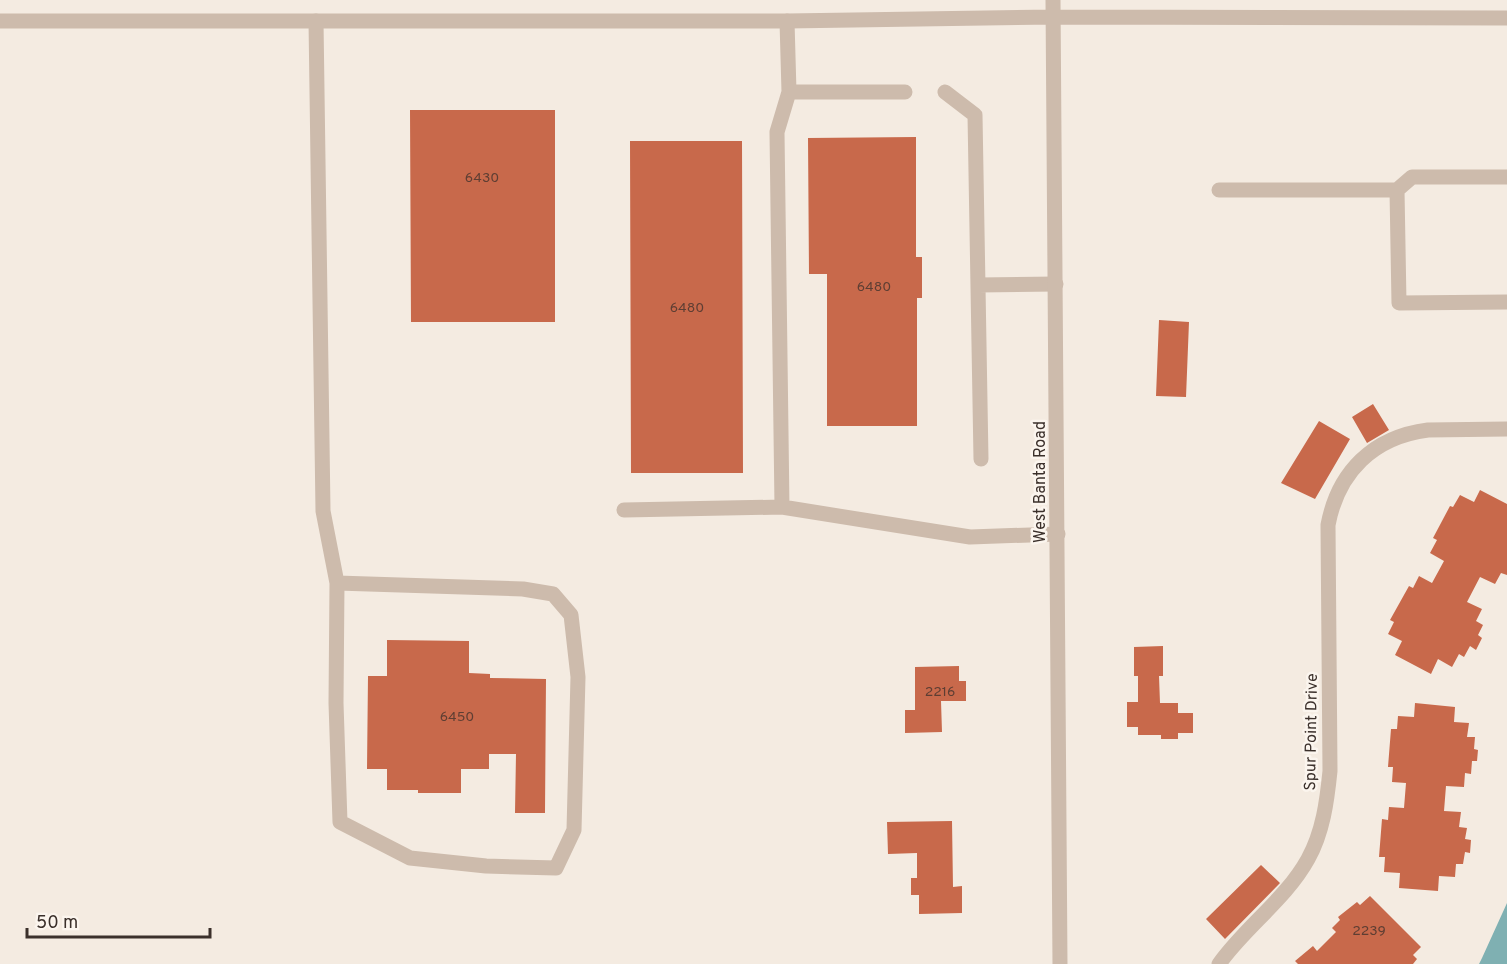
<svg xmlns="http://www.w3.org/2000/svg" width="1507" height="964" viewBox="0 0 1507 964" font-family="Overpass,sans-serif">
  <rect width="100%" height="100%" fill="#f4ebe1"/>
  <path fill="#7fb0b2" d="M1507 903V964H1479L1482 958Z"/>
  <path fill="#c8694b" d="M410 110H555V322H411Z
    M916 137V257H922V298H917V426H827V274H809L808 138Z
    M630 141H742L743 473H631Z
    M1159 320 1189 322 1186 397 1156 396Z
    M1373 404 1389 430 1367 443 1352 417Z
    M1319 421 1350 439 1315 499 1281 483Z
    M1480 490 1507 504V575L1501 573 1495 584 1480 577 1467 602 1482 609 1476 621 1483 625 1478 635 1482 638 1476 650 1470 646 1464 657 1459 654 1452 667 1438 659 1431 674 1395 655 1402 641 1388 634 1394 622 1390 620 1409 586 1413 588 1419 576 1432 583 1444 561 1430 553 1437 540 1433 538 1450 506 1453 507 1460 495 1474 502Z
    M387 640 469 641V673L490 674V678L546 679 545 813H515L516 754H489V769H461V793H418V790H387V769H367L368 676H387Z
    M1163 646V676H1159L1160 703H1178V713H1193V733H1178V739H1161V735H1138V727H1127V702H1138V676H1134V647Z
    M959 666V681H966V701H941L942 732 905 733V710H915V667Z
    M1415 703 1455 707 1454 722 1469 723 1467 737H1475L1474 749 1478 750 1477 761H1472L1471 774 1465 773 1464 787 1446 786 1444 811 1461 812 1459 827 1467 828 1465 839 1471 840 1470 853 1465 852 1463 864H1456L1455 877 1439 876 1438 891 1399 888 1400 873 1384 872 1385 857H1379L1382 819 1388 820 1389 807 1404 808 1406 783 1392 782 1393 767H1388L1391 729H1397L1398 716 1414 717Z
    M952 821 953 887 962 886V913L919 914V895H911V878H917V853L888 854 887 822Z
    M1261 865 1280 883 1225 939 1206 919Z
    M1370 896 1421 947 1413 955 1417 959 1413 964H1298L1295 961 1313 946 1317 951 1336 932 1332 928 1340 920 1338 917 1357 902 1360 905Z"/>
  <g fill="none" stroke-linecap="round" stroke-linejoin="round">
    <path stroke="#cdbbac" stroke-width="15" d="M316 21 323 511 337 583 523 589 553 594 571 615 578 677 574 830 556 868 486 866 410 858 340 822 336 703 337 583
      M787 21 789 92 777 132 782 507 970 537 1058 534
      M789 92H905
      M945 92 975 115 981 459
      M1507 177H1412L1397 190 1399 303 1507 302
      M1219 190H1397
      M978 285 1056 284
      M624 510 782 507"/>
    <path stroke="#cdbbac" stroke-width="15" d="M1219 964C1245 927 1286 899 1308 859 1323 832 1327 801 1330 771L1328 525C1338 472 1373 437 1428 430L1507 429"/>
    <path stroke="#cdbbac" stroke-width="15" d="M1053 0 1060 964
      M0 21H787L1054 17 1507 18"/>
  </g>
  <g text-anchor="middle" stroke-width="5" stroke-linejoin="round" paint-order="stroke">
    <g font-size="14" fill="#5e3e33">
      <text x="482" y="182">6430</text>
      <text x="874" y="291">6480</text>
      <text x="687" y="312">6480</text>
      <text x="940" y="696">2216</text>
      <text x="457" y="721">6450</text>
      <text x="1369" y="935">2239</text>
    </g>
    <g font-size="16" fill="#3b302b" stroke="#fbf5ee">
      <text transform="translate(1039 482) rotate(-90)" y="6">West Banta Road</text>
      <text transform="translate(1310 732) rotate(-89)" y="6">Spur Point Drive</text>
    </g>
  </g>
  <path d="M27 928v9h183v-9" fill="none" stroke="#3b302b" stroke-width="3"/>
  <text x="36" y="928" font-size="18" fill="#3b302b" stroke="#fbf5ee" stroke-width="4.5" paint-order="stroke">50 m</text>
</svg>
